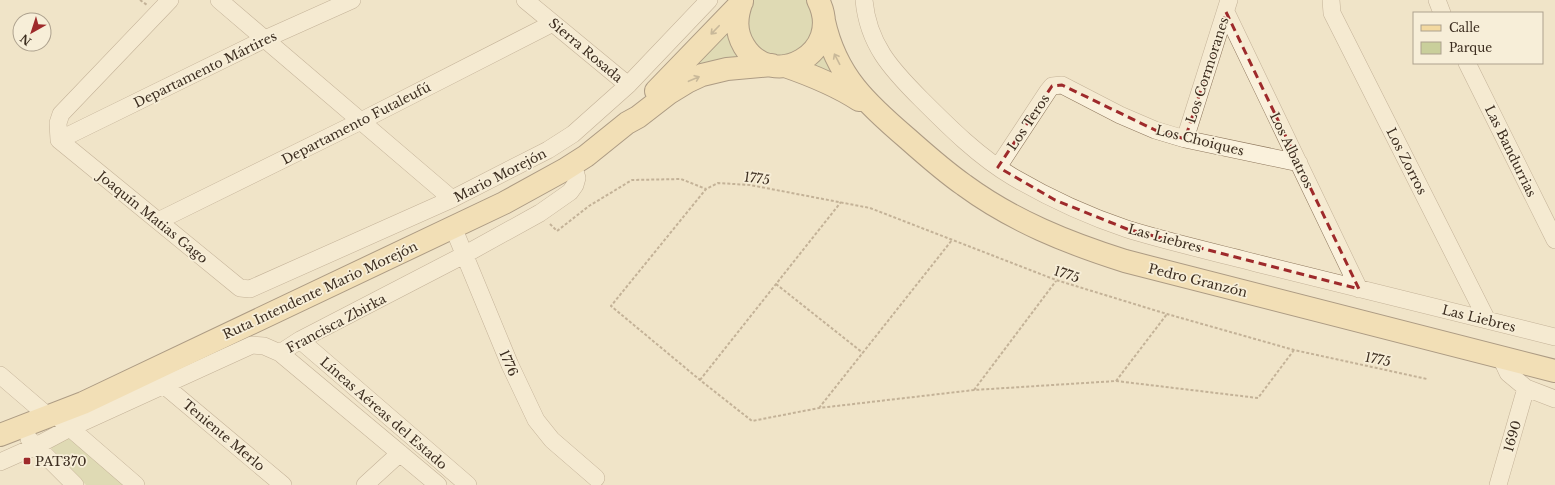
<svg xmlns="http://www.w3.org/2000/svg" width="1555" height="485" viewBox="0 0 1555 485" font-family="'Libre Baskerville',serif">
  <rect width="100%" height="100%" fill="#f0e4c8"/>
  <path fill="#c9cf9b" d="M754 0H807L813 9V42L780 61 753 48 745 18 748 8Z
    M731 24 748 59 680 80Z
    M826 48 839 75 808 67Z
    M68 436 128 485H86L51 448 52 444Z"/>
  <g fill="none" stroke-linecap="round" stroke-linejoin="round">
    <defs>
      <path id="minor" d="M219 0 452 199
        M525 0 628 85
        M864 0C868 44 891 69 921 99 949 127 979 157 1013 177 1049 198 1088 216 1127 229 1172 243 1219 253 1264 265 1361 289 1458 313 1555 337
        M1331 0 1332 13 1487 320
        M1437 0 1442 13
        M1226 12 1359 289
        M1467 63 1555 240
        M1185 139 1229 0
        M59 140 240 288 250 289 452 199 548 150 573 134 628 85 709 0
        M59 140 265 39 352 0
        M59 140 58 123 61 114 170 0
        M998 167 1048 91 1052 86 1062 85 1120 115 1155 130 1185 139 1299 163
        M158 221 361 121 553 23
        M453 227 510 365 536 420 552 440 596 478
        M300 340 468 485
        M280 353 300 340 464 255 540 213 570 192 575 185 577 178 573 164
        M1501 358 1508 373 1526 388 1555 399
        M0 375 49 417
        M165 386 283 485
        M62 421 136 485
        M29 439 75 485
        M0 462 36 446 70 428 252 345 264 346 280 353 438 485
        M365 485 400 453
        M1498 485 1526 388"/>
      <path id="major" d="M742 1C736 17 735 31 744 46 772 92 845 53 818 0
        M824 21C836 76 867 104 908 139 926 155 944 171 964 185 1013 221 1068 243 1125 261L1555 371
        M785 66C811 75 836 85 859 100
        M656 91 742 2
        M0 435 83 403 504 203 564 170 586 156 627 123 638 117 669 93 687 82 702 75 727 69 772 65"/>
    </defs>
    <use href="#minor" stroke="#8d765c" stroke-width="18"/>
    <use href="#major" stroke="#5b4430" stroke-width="24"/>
    <path stroke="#8d765c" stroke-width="2" stroke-dasharray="3 2" stroke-linecap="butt" d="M140 0 147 5
      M550 224 557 231 589 206 632 180 681 179 706 189
      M776 284 863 353
      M1294 350 1258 398 1116 381 974 390 819 408 752 421 700 380 611 306 706 189 718 183 750 185 870 208 1056 280 1167 314 1294 350 1427 379
      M700 380 841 202
      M1116 381 1167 314
      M974 390 1056 281
      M819 408 952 240"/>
    <use href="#minor" stroke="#faf1dc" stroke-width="17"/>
    <use href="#major" stroke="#f3d9a0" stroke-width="22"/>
  </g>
  <defs><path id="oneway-shaft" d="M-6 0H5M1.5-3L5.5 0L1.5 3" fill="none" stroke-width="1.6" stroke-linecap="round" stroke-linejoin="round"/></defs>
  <g stroke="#988460">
    <use href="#oneway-shaft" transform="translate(715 30) rotate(134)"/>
    <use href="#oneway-shaft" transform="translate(837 59) rotate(-117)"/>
    <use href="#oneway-shaft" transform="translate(694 79) rotate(-23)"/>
  </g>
  <path d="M0 0H1555V485H0ZM1226 12 1359 289 1127 229 1055 200 998 167 1052 86 1062 85 1155 130 1185 139Z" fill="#f0e4c8" fill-opacity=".55" fill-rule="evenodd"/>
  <path fill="none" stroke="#9e2a2b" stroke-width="3" stroke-dasharray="8 5" stroke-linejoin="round" d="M1226 12 1359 289 1127 229 1055 200 998 167 1052 86 1062 85 1155 130 1185 139Z"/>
  <rect fill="#9e2a2b" stroke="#f7eed8" stroke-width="1.5" x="23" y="457" width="8" height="8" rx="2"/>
  <g text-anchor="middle" stroke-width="3.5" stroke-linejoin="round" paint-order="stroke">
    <g font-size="13" fill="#3d2e20" stroke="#f7eed8">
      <text transform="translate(586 50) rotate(40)" y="5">Sierra Rosada</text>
      <text transform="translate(205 69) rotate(-26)" y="5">Departamento Mártires</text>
      <text transform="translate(1207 70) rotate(-72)" y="5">Los Cormoranes</text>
      <text transform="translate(1028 122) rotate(-56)" y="5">Los Teros</text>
      <text transform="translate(356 123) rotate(-27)" y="5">Departamento Futaleufú</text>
      <text transform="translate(1200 140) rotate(14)" y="5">Los Choiques</text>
      <text transform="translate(1292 150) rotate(64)" y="5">Los Albatros</text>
      <text transform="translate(1511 151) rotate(64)" y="5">Las Bandurrias</text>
      <text transform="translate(1407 161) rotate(63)" y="5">Los Zorros</text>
      <text transform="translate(500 175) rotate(-27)" y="5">Mario Morejón</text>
      <text transform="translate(757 178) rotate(8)" y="5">1775</text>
      <text transform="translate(153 217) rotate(39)" y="5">Joaquín Matias Gago</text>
      <text transform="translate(1165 238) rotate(15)" y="5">Las Liebres</text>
      <text transform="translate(1067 274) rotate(18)" y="5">1775</text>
      <text transform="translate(1198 280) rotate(14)" y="5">Pedro Granzón</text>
      <text transform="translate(320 290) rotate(-25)" y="5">Ruta Intendente Mario Morejón</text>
      <text transform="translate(1479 318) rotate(14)" y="5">Las Liebres</text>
      <text transform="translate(336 323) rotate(-28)" y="5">Francisca Zbirka</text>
      <text transform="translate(1378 359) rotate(12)" y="5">1775</text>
      <text transform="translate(509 363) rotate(66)" y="5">1776</text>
      <text transform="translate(384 413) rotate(41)" y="5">Líneas Aéreas del Estado</text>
      <text transform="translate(224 435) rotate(40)" y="5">Teniente Merlo</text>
      <text transform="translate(1512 436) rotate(-74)" y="5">1690</text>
    </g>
    <g font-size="13" fill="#3d2e20" stroke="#f7eed8" text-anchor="start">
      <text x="35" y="466">PAT370</text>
    </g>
  </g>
  <rect x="1413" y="12" width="130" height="52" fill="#f7eed8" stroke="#ada18e"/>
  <rect x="1421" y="25" width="20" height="6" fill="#f3d9a0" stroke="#ada18e"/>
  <text x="1449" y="32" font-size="12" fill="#3d2e20">Calle</text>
  <rect x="1421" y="42" width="20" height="12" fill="#c9cf9b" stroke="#ada18e"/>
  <text x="1449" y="52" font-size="12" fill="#3d2e20">Parque</text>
  <g transform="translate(32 32) rotate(219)"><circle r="19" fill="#f7eed8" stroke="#ada18e"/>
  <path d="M0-3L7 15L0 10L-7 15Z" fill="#9e2a2b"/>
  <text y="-6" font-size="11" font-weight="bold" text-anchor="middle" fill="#3d2e20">N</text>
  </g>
</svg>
